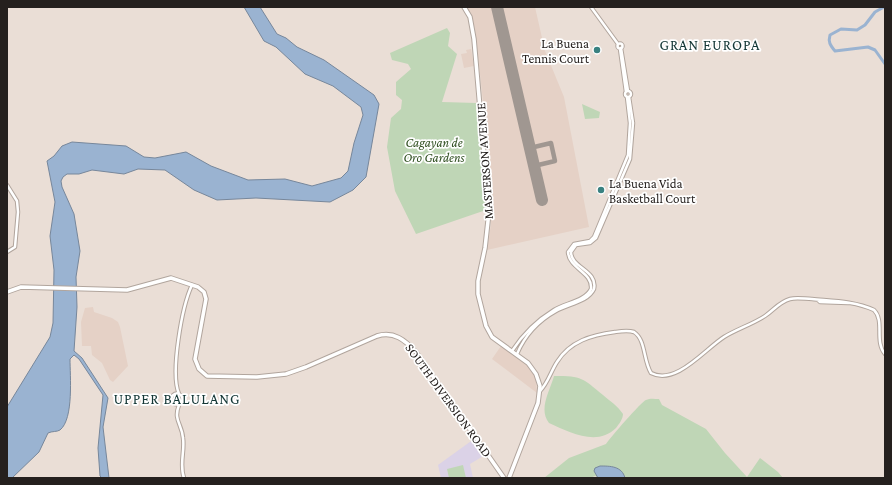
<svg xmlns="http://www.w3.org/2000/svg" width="892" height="485" viewBox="0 0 892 485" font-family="'Crimson Pro',serif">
  <rect width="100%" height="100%" fill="#eaded6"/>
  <path fill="#e5d1c6" d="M466 7H535L545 51 564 97 589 227 487 250 491 224V200L483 101 475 30 472 17Z
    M471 49 474 66 464 68 461 54 467 53 466 50Z
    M93 307 94 312 112 318 118 322 120 327 128 366 113 382 110 380 102 363 92 355 91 346H82L81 322 85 308Z
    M501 346 526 363 536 378 537 393 492 359Z"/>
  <path fill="#dbd2e7" d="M474 439 485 455 470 464 473 478H441L438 465Z"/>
  <path fill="#bfd6b6" d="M447 28 450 33 448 46 457 54 442 102 477 103 486 210 416 234 395 191 387 147 391 118 401 109 402 100 396 95V82L411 69 408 64 392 60 390 53Z
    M582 104 600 112 599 118 585 119Z
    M554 376C583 376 582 378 603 395 611 402 617 405 623 414 623 419 619 424 616 428 597 447 569 432 549 423 538 409 550 391 554 376Z
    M659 399 662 405 706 429 725 453 747 477 760 458 778 472 783 478H600L595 476 590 478H544L569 458 606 444C609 439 642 401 646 400 650 398 655 399 659 399Z
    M463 465 466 478H449L447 469Z"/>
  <path fill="#9ab3d1" stroke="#77879b" d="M244 7H260L277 34 286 38 297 47 324 60 374 95 379 104 366 177 353 190 330 202 256 198 217 200 194 190 165 170 138 169 124 174 92 170 79 174H67L63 177 61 181 62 187 74 214 80 251 76 277 77 307 74 351 82 358 108 398 103 427 109 478H102L100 476 98 448 103 395 79 359 74 355 70 359C70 375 74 419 60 430 57 432 52 431 48 433L39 452 12 478H7V407L50 337 53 323 54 270 50 236 55 202 47 161 54 156 62 146 72 142 126 146 144 157 155 158 186 152 211 166 248 180 285 179 312 186 341 178 348 171 354 143 363 115 361 107 333 86 305 74 276 47 264 41Z
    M600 466C610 466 622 466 625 478H598L594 471 595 468Z"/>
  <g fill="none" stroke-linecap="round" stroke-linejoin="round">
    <path stroke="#9ab3d1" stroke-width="3" d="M884 7 875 12 865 25 857 30 841 29 830 35C828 42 830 45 835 51L868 47 875 50 885 64"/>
    <path stroke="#a09791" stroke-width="4.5" d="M530 148 551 143 555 161 534 166"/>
    <path stroke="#a09791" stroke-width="12" d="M497 7 542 200"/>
    <defs>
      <path id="minor" d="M591 7 618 44
        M617.5 46a2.5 2.5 0 1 1 5 0a2.5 2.5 0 1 1-5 0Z
        M621 48 628 91
        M620 49 626 92
        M625 94a3 3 0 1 1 6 0a3 3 0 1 1-6 0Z
        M7 185 17 201 18 212 15 247 7 252
        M818 300 820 302 848 303
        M512 351C523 334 536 321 554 310 565 303 585 301 591 289 593 272 569 269 568 252L574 244 590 241 594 237 628 155 630 123 627 97
        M517 354C525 335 538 321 556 311 568 304 588 302 594 289 598 270 571 268 571 252L576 245 590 243 596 238 630 159 633 123 629 97
        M540 391C548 383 551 371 557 362 570 341 592 335 615 332 622 331 628 330 634 332 646 340 643 360 651 373 676 386 705 349 724 337 737 329 753 324 765 316 774 310 779 302 790 299 797 297 805 299 812 299 832 301 854 301 874 310 885 321 874 341 885 354
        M171.5 399a5.5 5.5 0 1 1 11 0a5.5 5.5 0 1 1-11 0Z
        M179 394C170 373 182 306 192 285
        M179 405C173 420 182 424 183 438 185 452 179 464 184 478"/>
      <path id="major" d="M464 7 470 17 474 39 489 212 485 248 478 281V294L486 326 492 337 528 363 536 374 540 386 538 403 509 478
        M7 292 21 287 127 290 171 278 198 287 204 292 206 299 195 359 199 369 207 376 257 377 286 374 306 367 377 336C394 331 405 340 416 352L504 478"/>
    </defs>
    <use href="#minor" stroke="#b1a59d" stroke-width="4.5"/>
    <use href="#major" stroke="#b1a59d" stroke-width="5.5"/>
    <use href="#minor" stroke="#fff" stroke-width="2.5"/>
    <use href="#major" stroke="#fff" stroke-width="3.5"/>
  </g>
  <g fill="#398180" stroke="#fff" stroke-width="1.5">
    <circle cx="597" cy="50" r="4"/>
    <circle cx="601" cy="190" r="4"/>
  </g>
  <g text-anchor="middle" stroke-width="3.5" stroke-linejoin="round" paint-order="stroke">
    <g font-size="13" fill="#25201e" stroke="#fff" text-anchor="end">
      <text x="589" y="48">La Buena<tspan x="589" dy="15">Tennis Court</tspan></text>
      <text x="609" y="188" text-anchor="start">La Buena Vida<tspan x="609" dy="15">Basketball Court</tspan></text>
    </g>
    <g font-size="13" font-style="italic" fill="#325123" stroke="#fff">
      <text x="434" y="147">Cagayan de<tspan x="434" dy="15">Oro Gardens</tspan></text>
    </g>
    <g font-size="13" fill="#25201e" stroke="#fff">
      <text transform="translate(484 161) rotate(-94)" y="5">MASTERSON AVENUE</text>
      <text transform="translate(449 400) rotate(54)" y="5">SOUTH DIVERSION ROAD</text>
    </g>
    <g font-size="15" letter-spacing="1" fill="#143736" stroke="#fff">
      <text x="710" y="50">GRAN EUROPA</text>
      <text x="177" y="404">UPPER BALULANG</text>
    </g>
  </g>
  <rect width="892" height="485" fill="none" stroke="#25201e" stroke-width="16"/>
</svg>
